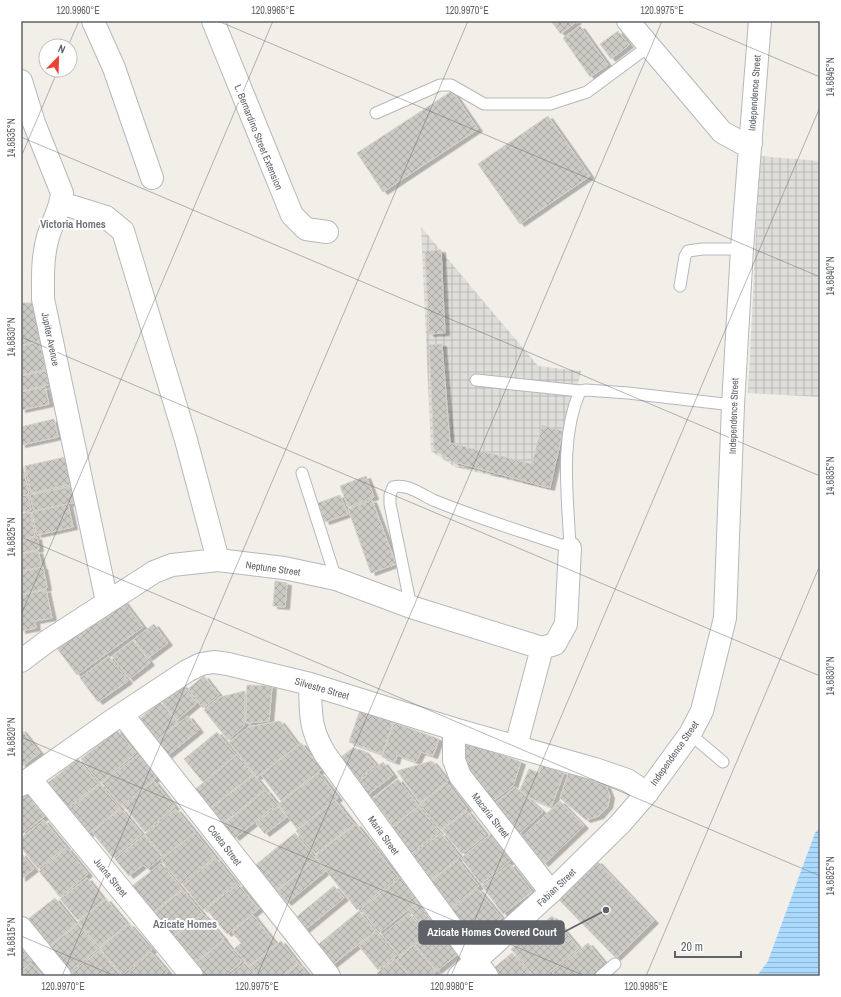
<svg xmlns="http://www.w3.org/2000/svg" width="841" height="997" viewBox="0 0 841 997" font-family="'Archivo Narrow',sans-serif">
  <defs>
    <pattern id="industrial-grid" width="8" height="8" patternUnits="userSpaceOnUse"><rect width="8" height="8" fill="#e0deda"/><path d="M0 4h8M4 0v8" fill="none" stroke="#b9b8b5"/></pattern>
    <pattern id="water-rules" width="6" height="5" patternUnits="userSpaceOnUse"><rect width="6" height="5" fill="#aadaff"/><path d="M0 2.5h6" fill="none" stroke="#8eb4d2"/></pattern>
    <pattern id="building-cross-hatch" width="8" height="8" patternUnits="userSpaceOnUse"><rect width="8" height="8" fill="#cccac5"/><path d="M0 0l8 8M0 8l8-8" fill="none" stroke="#a9a8a4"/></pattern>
    <filter id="shadow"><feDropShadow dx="4.5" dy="2.5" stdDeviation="0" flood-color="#0004"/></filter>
  </defs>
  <rect width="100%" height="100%" fill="#f1efe8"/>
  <path fill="url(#industrial-grid)" d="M760 156 820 161V397L748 393Z
    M421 227 538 366 581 371 551 490 455 467 431 451Z"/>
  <path fill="url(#water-rules)" d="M820 827V976H757L768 961 815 833Z"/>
  <path fill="url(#building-cross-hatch)" stroke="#d6d1c6" filter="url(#shadow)" d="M551 21H577L561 34Z
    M580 26 608 65 590 77 563 38Z
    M618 31 629 45 611 59 600 44Z
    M452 91 478 129 383 192 357 153Z
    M548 116 590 176 520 224 478 164Z
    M441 250 445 333 429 334 425 251Z
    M21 303H34L42 340 21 345Z
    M39 342 46 369 21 375V346Z
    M442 344 450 443 532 464 542 425 563 431 550 488 454 462 434 449 429 345Z
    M46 371 50 384 21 391V376Z
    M45 387 49 404 21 410V392Z
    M54 419 58 437 21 445V427Z
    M66 457 72 484 31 493 25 466Z
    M22 463 29 494 21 496V464Z
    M366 476 374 497 348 507 340 486Z
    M73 486 76 502 34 511 30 495Z
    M28 495 31 510 21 512V496Z
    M340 495 348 514 325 522 318 503Z
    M372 500 396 564 371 573 348 509Z
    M68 504 73 527 37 535 32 512Z
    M30 512 35 536 21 539V514Z
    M37 537 39 549 21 553V540Z
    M38 551 42 567 21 571V554Z
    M43 567 47 588 22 594 21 572Z
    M275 581 287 583 285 607 273 606Z
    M46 590 52 618 35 621 36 628 21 631V595Z
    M121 598 143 627 77 675 56 647Z
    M154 624 168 643 148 658 134 639Z
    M133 640 150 663 129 679 112 656Z
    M109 656 128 681 98 702 80 678Z
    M204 676 219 695 203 708 188 689Z
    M182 685 197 703 177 720 161 701Z
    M247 685 272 686 269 721 246 723Z
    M245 691 244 726 228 740 204 710 220 697Z
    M160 702 178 723 154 742 137 721Z
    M360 710 394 721 382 754 349 742Z
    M188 716 199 730 167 756 155 742Z
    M280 721 298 745 257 777 229 742 249 727Z
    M394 723 439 739 433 756 421 752 416 762 397 755 395 762 382 757Z
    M21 729 40 753 22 766 21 765Z
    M117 730 136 753 100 783 81 759Z
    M217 732 236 755 203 782 184 759Z
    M301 743 322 769 281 801 261 775Z
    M469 743 521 762 513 786 491 802 465 762 461 749Z
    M353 748 364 751 376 765 356 781 338 759Z
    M139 754 157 777 121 806 102 783Z
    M237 755 253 774 208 810 193 791Z
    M78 759 98 784 65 810 45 785Z
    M432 761 448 781 420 803 397 771Z
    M383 762 393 775 364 798 354 785Z
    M542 765 564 773 551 807 530 798 520 790 529 769 539 773Z
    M569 772 606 786 610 796 608 806 599 816 586 820 560 798Z
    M319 773 338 798 297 829 278 804Z
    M254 775 265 789 221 825 209 810Z
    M398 779 419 806 393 826 372 799Z
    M154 781 175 807 145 832 124 806Z
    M447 783 467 809 440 830 420 804Z
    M100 784 120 808 86 836 66 812Z
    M515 787 543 812 519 834 494 804Z
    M266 790 277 804 235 838 223 825Z
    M25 791 45 816 21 835V794Z
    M335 800 354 824 315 854 296 831Z
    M560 801 584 826 544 864 520 839Z
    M278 806 287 817 265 834 256 823Z
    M419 806 439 832 408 856 388 831Z
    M121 809 142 834 113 858 92 832Z
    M176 809 195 832 164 857 145 834Z
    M467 811 486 835 462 854 442 830Z
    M44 820 66 847 38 869 21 847V838Z
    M356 824 398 877 357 910 315 856Z
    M195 832 215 857 181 884 161 860Z
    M295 833 316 859 274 892 253 867Z
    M441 833 460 857 427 883 408 858Z
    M491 834 511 860 481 884 461 858Z
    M144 835 162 857 147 869 143 865 129 876 115 859Z
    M67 848 88 874 60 897 39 871Z
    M21 853 34 869 21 879Z
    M216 858 236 883 203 910 183 885Z
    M316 859 326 871 287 903 277 891Z
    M458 860 479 886 449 909 429 883Z
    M597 861 654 921 616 958 558 899Z
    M161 863 182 889 152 913 131 887Z
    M510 864 532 892 503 914 482 886Z
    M87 878 104 900 78 920 60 899Z
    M400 878 419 901 379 933 361 909Z
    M238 884 259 909 227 934 206 909Z
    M334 886 344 898 305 930 295 918Z
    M478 889 502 918 473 941 449 911Z
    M183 890 202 913 168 940 149 917Z
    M55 898 76 924 45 950 23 923Z
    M106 899 127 924 99 947 78 922Z
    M418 903 435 925 427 931 409 910Z
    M359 911 375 931 330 967 314 948Z
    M409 913 426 934 399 956 382 935Z
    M203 914 224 939 190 967 169 941Z
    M253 915 276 944 249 966 234 949 241 943 232 932Z
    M552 916 579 948 545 976H534L511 949Z
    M78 924 98 949 66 975 46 950Z
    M129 924 152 950 122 975 100 948Z
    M438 927 459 953 437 971 415 945Z
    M376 932 396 956 378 970 359 946Z
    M224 940 242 962 225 976H198L191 967Z
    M281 941 298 963 282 976H258L250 966Z
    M588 943 608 967 597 976H555L552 973Z
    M414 945 436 972 432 976H410L396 960Z
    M21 948 32 961 21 971Z
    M100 950 121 976H68Z
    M151 952 168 972 163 976H125Z
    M512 953 532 976H494L490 971Z
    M395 959 409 976H379L377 973Z
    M31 963 43 976H21V972Z
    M245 963 256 976H229Z
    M299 964 309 976H284Z"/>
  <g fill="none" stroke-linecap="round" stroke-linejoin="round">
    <defs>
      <path id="service" d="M376 113 440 85H451L484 104H550L587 92 649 46
        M680 286 685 256 688 251 703 249H742
        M476 380 580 391
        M302 473 336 579
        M411 607 390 504V495L393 487C406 483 421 494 433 500 477 518 524 532 570 548 568 497 559 439 580 391L586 390 628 393 733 405
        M690 734 723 762
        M601 976 615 964"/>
      <path id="minor" d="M93 21 114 68 152 178
        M213 21 292 215 306 229 327 232
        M628 21 722 132 742 143H751
        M21 81 34 123 62 193C61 209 52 222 48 237 42 257 43 279 43 299L107 602
        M61 203 106 217 123 231 186 440 218 560
        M542 648 555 644 566 624 570 548
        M21 661 46 642 154 572 172 565 218 560 284 568 336 579 411 607 542 648
        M310 684C311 714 309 727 325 754L487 976
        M122 714 329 976
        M454 729V760L460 776 551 892
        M516 746 542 648
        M30 779 192 976
        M21 785 110 722 187 671 201 664 214 662 228 664 310 684 454 729 595 769 627 780 647 793
        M21 928 60 976"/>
      <path id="tertiary" d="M459 976 551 892 620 824 647 793 690 734 702 711 725 618 733 405 742 249 760 21"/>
    </defs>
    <use href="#service" stroke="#b5b8bc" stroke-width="13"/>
    <use href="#minor" stroke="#b5b8bc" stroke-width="24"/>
    <use href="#tertiary" stroke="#b5b8bc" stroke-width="24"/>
    <use href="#service" stroke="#fff" stroke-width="11"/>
    <use href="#minor" stroke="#fff" stroke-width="22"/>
    <use href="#tertiary" stroke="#fff" stroke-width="22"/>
  </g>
  <path fill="none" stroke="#5f6368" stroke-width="1" stroke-opacity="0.45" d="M218 21 820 277M688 21 820 77M68 46 79 21M21 137 820 476M21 157 58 70M21 337 820 676M21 537 820 876M21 615 273 21M21 737 585 976M21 936 115 976M62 976 468 21M257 976 662 21M451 976 820 107M646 976 820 565"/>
  <g text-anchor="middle" stroke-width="4" stroke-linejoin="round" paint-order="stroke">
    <g font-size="10" fill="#5f6368" stroke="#fff">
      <text transform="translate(754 93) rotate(-86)" y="4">Independence Street</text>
      <text transform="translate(259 137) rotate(68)" y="4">L. Bernardino Street Extension</text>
      <text transform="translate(51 339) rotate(78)" y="4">Jupiter Avenue</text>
      <text transform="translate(733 416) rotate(-88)" y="4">Independence Street</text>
      <text transform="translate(273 568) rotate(8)" y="4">Neptune Street</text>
      <text transform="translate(322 688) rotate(16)" y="4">Silvestre Street</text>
      <text transform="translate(674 753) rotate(-55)" y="4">Independence Street</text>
      <text transform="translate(491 815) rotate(52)" y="4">Macaria Street</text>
      <text transform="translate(384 835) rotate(54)" y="4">Maria Street</text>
      <text transform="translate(225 845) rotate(52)" y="4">Coleta Street</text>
      <text transform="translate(111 877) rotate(51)" y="4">Juana Street</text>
      <text transform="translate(556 887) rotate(-44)" y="4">Fabian Street</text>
    </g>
    <g font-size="11" font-weight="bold" fill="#70757a" stroke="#fff">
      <text x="73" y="228">Victoria Homes</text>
      <text x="185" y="928">Azicate Homes</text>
    </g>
  </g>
  <path fill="none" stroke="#5f6368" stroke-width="1.5" d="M606 910L564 932"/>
  <circle fill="#5f6368" stroke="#fff" stroke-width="1.5" cx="606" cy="910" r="4"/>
  <rect fill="#5f6368" stroke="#5f6368" stroke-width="1.5" x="419" y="921" width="145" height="23" rx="4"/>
  <g font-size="11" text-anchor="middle" font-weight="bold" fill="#fff">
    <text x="492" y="936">Azicate Homes Covered Court</text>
  </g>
  <rect width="841" height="997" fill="none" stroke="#ffffff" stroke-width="44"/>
  <g transform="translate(58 58) rotate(23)"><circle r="19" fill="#ffffff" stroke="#bfc1c3"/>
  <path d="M0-3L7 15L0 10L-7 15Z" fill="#ea4335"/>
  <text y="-6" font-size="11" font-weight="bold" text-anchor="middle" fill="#5f6368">N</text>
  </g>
  <path d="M675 951v6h66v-6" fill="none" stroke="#5f6368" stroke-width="2"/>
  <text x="681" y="951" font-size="12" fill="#5f6368" stroke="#ffffff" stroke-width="3" paint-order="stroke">20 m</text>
  <rect x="22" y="22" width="797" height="953" fill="none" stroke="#5f6368" stroke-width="1.5"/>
  <g font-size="10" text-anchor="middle" fill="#5f6368">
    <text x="78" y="14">120.9960°E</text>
    <text x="273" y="14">120.9965°E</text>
    <text x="467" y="14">120.9970°E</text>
    <text x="662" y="14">120.9975°E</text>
    <text transform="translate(830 77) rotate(-90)" y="4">14.6845°N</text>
    <text transform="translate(11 138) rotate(-90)" y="4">14.6835°N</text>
    <text transform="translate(830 276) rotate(-90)" y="4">14.6840°N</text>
    <text transform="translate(11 337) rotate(-90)" y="4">14.6830°N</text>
    <text transform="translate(830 476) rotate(-90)" y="4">14.6835°N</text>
    <text transform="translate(11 537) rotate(-90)" y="4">14.6825°N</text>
    <text transform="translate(830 676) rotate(-90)" y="4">14.6830°N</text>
    <text transform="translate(11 737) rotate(-90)" y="4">14.6820°N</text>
    <text transform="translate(830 876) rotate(-90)" y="4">14.6825°N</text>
    <text transform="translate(11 937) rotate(-90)" y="4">14.6815°N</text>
    <text x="63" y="990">120.9970°E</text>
    <text x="257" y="990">120.9975°E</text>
    <text x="452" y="990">120.9980°E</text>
    <text x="646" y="990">120.9985°E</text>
  </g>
</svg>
